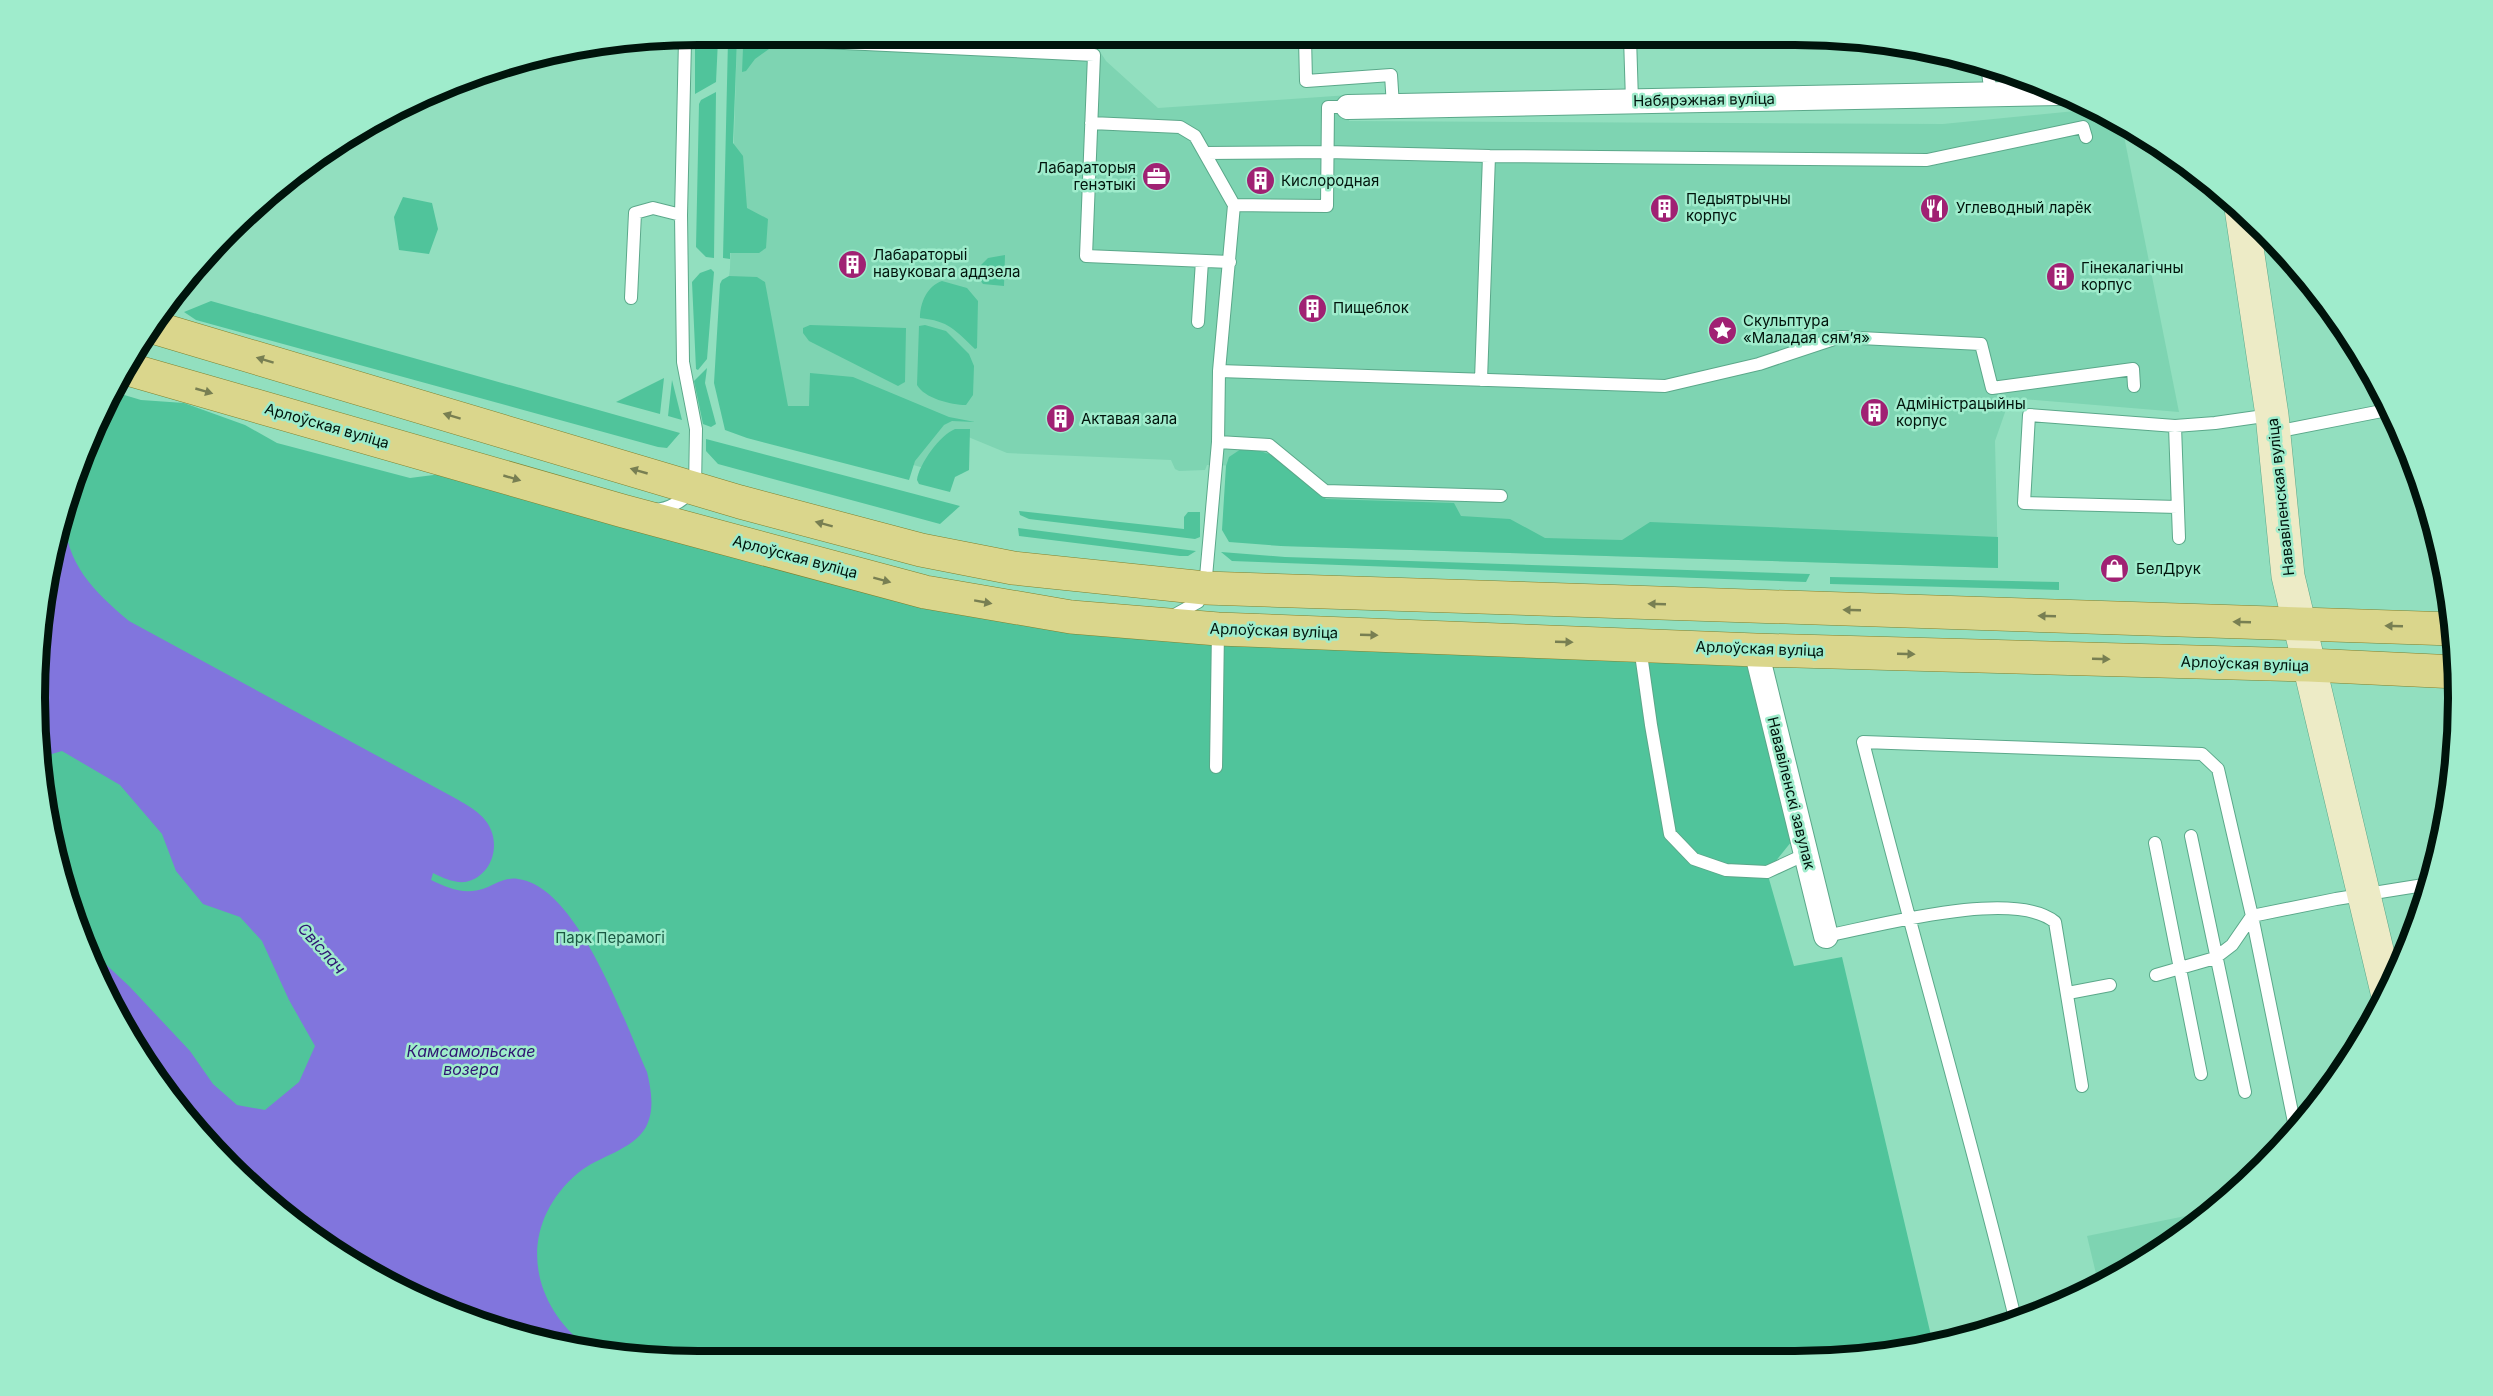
<svg xmlns="http://www.w3.org/2000/svg" width="2493" height="1396" viewBox="0 0 2493 1396" font-family="Inter,sans-serif">
  <rect width="100%" height="100%" fill="#92dfbf"/>
  <path fill="#7ed4b2" d="M1092 39 1106 61 1158 108 1349 95V121L1943 124 2096 109 2121 121 2179 412 2010 398 1995 441 1998 568 1281 546 1247 466 1207 465 1205 470 1179 471 1175 469 1171 460 1007 453 961 434 931 470 742 416 717 380 730 268 737 40Z
    M2210 1211 2163 1250 2098 1282 2087 1236Z"/>
  <path fill="#50c49b" d="M695 40H718L716 82 695 94Z
    M728 40H737L733 143 743 156 747 208 768 219 766 248 759 253H730V259L723 258Z
    M768 46 769 49 755 59 746 71 742 72 743 48Z
    M716 92 714 258 706 257 696 247 699 104 701 100Z
    M403 197 432 203 438 229 429 254 399 250 394 217Z
    M1005 255 1004 286 983 284 974 272 988 258Z
    M711 269 714 272 707 359 698 370 696 369 692 282 700 273Z
    M729 276 757 277 765 282 788 406H809L810 373 853 377 949 417 975 422 952 421 944 425 915 461 909 480 747 438 725 430 714 383 720 284 722 280Z
    M942 281 967 288 978 301 977 348 975 349C955 330 949 321 920 318 920 303 927 286 942 281Z
    M211 301 680 433 667 448 658 447 196 320 184 312Z
    M810 325 906 328 905 382 898 386 809 341 803 333V328Z
    M925 325 946 331 969 354 974 366 973 395 966 405C951 405 924 398 917 385L919 326Z
    M707 368 705 383 716 424 711 427 703 424 694 381Z
    M664 378 660 414 616 402Z
    M672 380 682 420 668 416Z
    M111 391 141 400 184 403 245 425 277 443 410 478 449 473 1235 644 1761 667 1800 831 1767 872 1794 966 1842 957 1933 1344 1881 1356 655 1360 485 1326 366 1272 261 1197 199 1135 124 1030 85 952 47 828 36 741 40 612 57 526 103 405Z
    M955 429H970L969 470 955 477 950 492 919 484 917 480C919 464 940 435 955 429Z
    M706 439 960 506 940 524 718 464 706 451Z
    M1241 449 1260 451 1272 455 1326 499 1454 503 1461 516 1510 519 1545 538 1622 540 1650 522 1998 537V568L1281 546 1229 542 1222 530 1226 466 1229 457Z
    M1019 511 1184 529V517L1188 512H1200V537L1195 539 1029 519 1020 515Z
    M1018 528 1196 551 1188 556H1180L1019 536Z
    M1221 552 1285 557 1810 574 1806 582 1232 561Z
    M1830 577 2059 582V590L1830 584Z"/>
  <path fill="#8175dd" d="M66 502C59 557 90 588 129 621L453 797C467 805 485 814 491 830 500 852 488 878 465 882 454 883 443 878 433 873L431 880C450 889 466 896 488 887 497 883 507 877 518 879 578 886 625 1024 647 1072 651 1089 655 1110 646 1127 632 1151 598 1156 578 1173 518 1224 527 1300 586 1346L485 1326 366 1272 261 1197 199 1135 124 1030 85 951 99 958 129 986 190 1051 213 1084 237 1105 265 1110 299 1082 315 1046 289 1000 262 941 240 917 203 904 176 871 162 834 120 785 62 751 38 758 36 741C39 660 37 579 66 502Z"/>
  <g fill="none" stroke-linecap="round" stroke-linejoin="round">
    <defs>
      <path id="lane" d="M1630 37 1632 101
        M1305 38 1306 81 1391 75 1393 106
        M781 40 1094 55 1086 256 1230 262
        M1987 65 1991 95
        M1091 123 1180 127 1195 136 1234 205 1219 371 1218 442 1205 588 1198 602 1171 617
        M1205 153 1327 152 1489 156 1927 160 2083 127 2086 137
        M1234 205 1327 206 1328 107H1348
        M631 298 635 213 653 208 681 215
        M1198 322 1202 261
        M1219 371 1665 386 1759 364 1840 337 1981 344 1992 388 2133 369 2134 386
        M1481 380 1489 156
        M2175 426 2179 538
        M2275 432 2392 409
        M1218 442 1269 445 1325 491 1501 496
        M2178 507 2024 503 2029 415 2175 426 2215 423 2271 415
        M654 510C671 509 684 500 695 488L696 429 683 362 681 215 685 40
        M1640 647 1651 725 1670 834 1694 859 1726 870 1767 872 1806 854
        M1216 767 1218 630
        M2191 836 2245 1092
        M2155 843 2201 1074
        M1826 936C1877 926 2014 888 2055 922L2082 1086
        M2156 975 2215 958 2232 945 2252 916 2336 899 2430 884
        M2068 993 2110 985
        M2016 1322C1969 1128 1912 936 1863 742L2202 754 2218 769 2252 916 2295 1127"/>
      <path id="street" d="M1348 107 2060 93
        M1756 650 1826 936"/>
      <path id="secondary" d="M2241 208 2272 415 2288 576 2387 992"/>
      <path id="primary" d="M149 326 740 502 921 550 1013 568 1205 588 2453 629
        M124 368 623 511 925 592 1071 617 1218 629 1756 650 2309 665 2457 672"/>
    </defs>
    <use href="#lane" stroke="#5ba88a" stroke-width="14"/>
    <use href="#street" stroke="#5ba88a" stroke-width="26"/>
    <use href="#secondary" stroke="#5ba88a" stroke-width="34"/>
    <use href="#primary" stroke="#7e812e" stroke-width="34"/>
    <use href="#lane" stroke="#fff" stroke-width="12"/>
    <use href="#street" stroke="#fff" stroke-width="24"/>
    <use href="#secondary" stroke="#edebc6" stroke-width="33"/>
    <use href="#primary" stroke="#dad68c" stroke-width="33"/>
  </g>
  <defs><path id="oneway-solid" d="M-6-.8H1V-3.2L6.5 0L1 3.2V.8H-6Z" transform="scale(1.5)"/></defs>
  <g fill="#787f52">
    <use href="#oneway-solid" transform="translate(265 360) rotate(-163)"/>
    <use href="#oneway-solid" transform="translate(204 391) rotate(16)"/>
    <use href="#oneway-solid" transform="translate(452 416) rotate(-163)"/>
    <use href="#oneway-solid" transform="translate(639 471) rotate(-164)"/>
    <use href="#oneway-solid" transform="translate(512 478) rotate(16)"/>
    <use href="#oneway-solid" transform="translate(824 524) rotate(-165)"/>
    <use href="#oneway-solid" transform="translate(882 580) rotate(15)"/>
    <use href="#oneway-solid" transform="translate(983 602) rotate(10)"/>
    <use href="#oneway-solid" transform="translate(1657 604) rotate(-178)"/>
    <use href="#oneway-solid" transform="translate(1852 610) rotate(-178)"/>
    <use href="#oneway-solid" transform="translate(2047 616) rotate(-178)"/>
    <use href="#oneway-solid" transform="translate(2242 622) rotate(-178)"/>
    <use href="#oneway-solid" transform="translate(2394 626) rotate(-178)"/>
    <use href="#oneway-solid" transform="translate(1369 635) rotate(2)"/>
    <use href="#oneway-solid" transform="translate(1564 642) rotate(2)"/>
    <use href="#oneway-solid" transform="translate(1906 654) rotate(2)"/>
    <use href="#oneway-solid" transform="translate(2101 659) rotate(2)"/>
  </g>
  <defs>
    <symbol id="office-disc" viewBox="-11 -11 22 22"><circle r="9.5" fill="#a02173" stroke="#9feccc"/><path d="M-6-3h4V-5.5h4V-3h4V5H-6ZM-1-4.5V-3h2v-1.5ZM-6 0V1H6V0Z" fill="#fff"/></symbol>
    <symbol id="building-disc" viewBox="-11 -11 22 22"><circle r="9.5" fill="#a02173" stroke="#9feccc"/><path d="M-4-6H4V6H1V3H-1V6H-4ZM-2.5-4.3h1.7v1.8h-1.7ZM.8-4.3h1.7v1.8H.8ZM-2.5-1h1.7V.8h-1.7ZM.8-1h1.7V.8H.8Z" fill="#fff"/></symbol>
    <symbol id="restaurant-disc" viewBox="-11 -11 22 22"><circle r="9.5" fill="#a02173" stroke="#9feccc"/><path d="M-5-6h1v4h1v-4h1v4h1v-4h1v5L-1.5 .5V6h-2V.5L-5-1ZM5-6V6H3V1.5H1.5Q1.5-4 5-6Z" fill="#fff"/></symbol>
    <symbol id="sight-disc" viewBox="-11 -11 22 22"><circle r="9.5" fill="#a02173" stroke="#9feccc"/><path d="M0-6L1.8-2.2L6-1.7L2.9 1.2L3.7 5.4L0 3.3L-3.7 5.4L-2.9 1.2L-6-1.7L-1.8-2.2Z" fill="#fff"/></symbol>
    <symbol id="shop-disc" viewBox="-11 -11 22 22"><circle r="9.5" fill="#a02173" stroke="#9feccc"/><path d="M-5-2.5h2.3a2.7 3.5 0 0 1 5.4 0H5L5.5 6h-11ZM-1.5-2.5h3a1.5 2.3 0 0 0-3 0Z" fill="#fff"/></symbol>
  </defs>
  <g fill-rule="evenodd">
    <use href="#office-disc" x="1140" y="160" width="33" height="33"/>
    <use href="#building-disc" x="1244" y="164" width="33" height="33"/>
    <use href="#building-disc" x="1648" y="192" width="33" height="33"/>
    <use href="#restaurant-disc" x="1918" y="192" width="33" height="33"/>
    <use href="#building-disc" x="836" y="248" width="33" height="33"/>
    <use href="#building-disc" x="2044" y="260" width="33" height="33"/>
    <use href="#building-disc" x="1296" y="292" width="33" height="33"/>
    <use href="#sight-disc" x="1706" y="314" width="33" height="33"/>
    <use href="#building-disc" x="1858" y="396" width="33" height="33"/>
    <use href="#building-disc" x="1044" y="402" width="33" height="33"/>
    <use href="#shop-disc" x="2098" y="552" width="33" height="33"/>
  </g>
  <g text-anchor="middle" stroke-width="5" stroke-linejoin="round" paint-order="stroke">
    <g font-size="15" fill="#00140c" stroke="#9feccc">
      <text transform="translate(1704 100) rotate(-1)" y="5">Набярэжная вуліца</text>
      <text transform="translate(327 426) rotate(16)" y="5">Арлоўская вуліца</text>
      <text transform="translate(2281 497) rotate(-96)" y="5">Нававіленская вуліца</text>
      <text transform="translate(795 557) rotate(15)" y="5">Арлоўская вуліца</text>
      <text transform="translate(1274 631) rotate(2)" y="5">Арлоўская вуліца</text>
      <text transform="translate(1760 649) rotate(2)" y="5">Арлоўская вуліца</text>
      <text transform="translate(2245 664) rotate(2)" y="5">Арлоўская вуліца</text>
      <text transform="translate(1791 793) rotate(76)" y="5">Нававіленскі завулак</text>
    </g>
    <g font-size="15" fill="#00140c" stroke="#9feccc" text-anchor="start">
      <text x="1136" y="173" text-anchor="end">Лабараторыя<tspan x="1136" dy="17">генэтыкі</tspan></text>
      <text x="1281" y="186">Кислородная</text>
      <text x="1686" y="204">Педыятрычны<tspan x="1686" dy="17">корпус</tspan></text>
      <text x="1956" y="213">Углеводный ларёк</text>
      <text x="873" y="260">Лабараторыі<tspan x="873" dy="17">навуковага аддзела</tspan></text>
      <text x="2081" y="273">Гінекалагічны<tspan x="2081" dy="17">корпус</tspan></text>
      <text x="1333" y="313">Пищеблок</text>
      <text x="1743" y="326">Скульптура<tspan x="1743" dy="17">«Маладая сямʼя»</tspan></text>
      <text x="1896" y="409">Адміністрацыйны<tspan x="1896" dy="17">корпус</tspan></text>
      <text x="1081" y="424">Актавая зала</text>
      <text x="2136" y="574">БелДрук</text>
    </g>
    <g font-size="15" fill="#1a5843" stroke="#9feccc">
      <text x="610" y="943">Парк Перамогі</text>
    </g>
    <g font-size="16" font-style="italic" fill="#2f1572" stroke="#9feccc">
      <text transform="translate(322 948) rotate(48)" y="6">Свіслач</text>
      <text x="471" y="1057">Камсамольскае<tspan x="471" dy="18">возера</tspan></text>
    </g>
  </g>
  <path d="M0 0H2493V1396H0ZM698 45H1795A653 653 0 0 1 2448 698V698A653 653 0 0 1 1795 1351H698A653 653 0 0 1 45 698V698A653 653 0 0 1 698 45Z" fill="#9feccc" fill-rule="evenodd"/>
  <path fill="none" stroke="#00140c" stroke-width="8" d="M698 45H1795A653 653 0 0 1 2448 698V698A653 653 0 0 1 1795 1351H698A653 653 0 0 1 45 698V698A653 653 0 0 1 698 45Z"/>
</svg>
